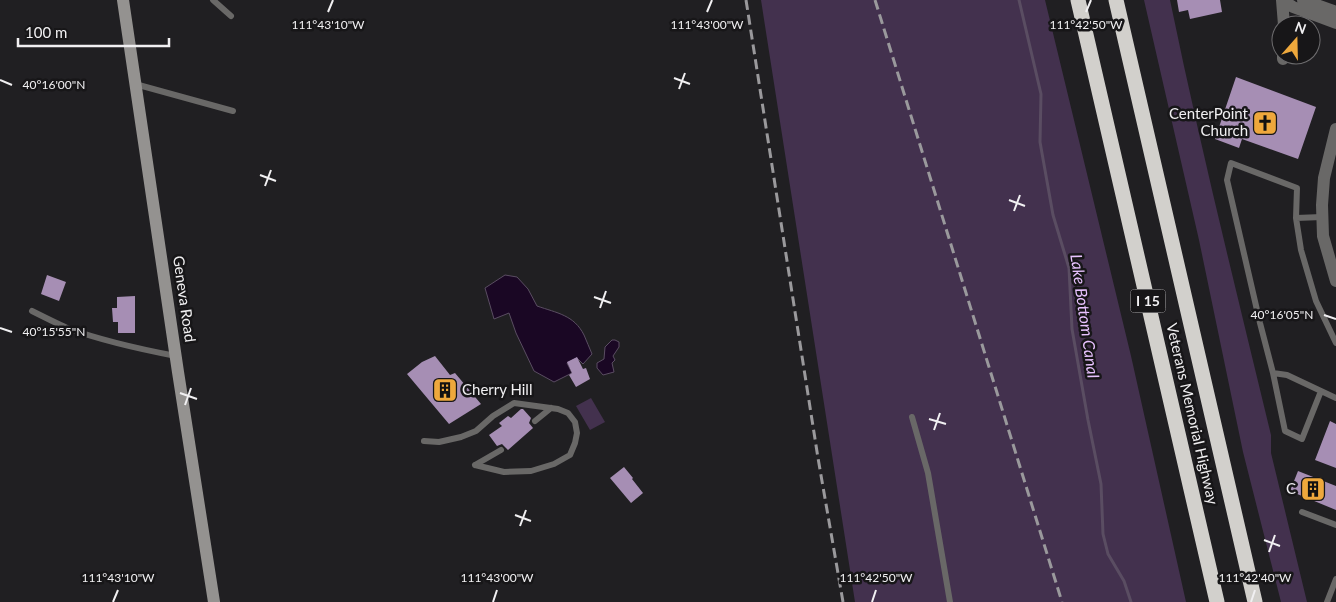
<svg xmlns="http://www.w3.org/2000/svg" width="1336" height="602" viewBox="0 0 1336 602" font-family="Lato,sans-serif">
  <rect width="100%" height="100%" fill="#201f22"/>
  <path fill="#43314e" d="M761 0H1045L1131 356 1186 602H855Z
    M1144 0H1170C1200 146 1236 290 1271 435V453L1307 602H1281L1243 452 1199 240Z
    M591 398 605 422 590 430 576 406Z"/>
  <path fill="#1a0724" stroke="#5a4d62" d="M505 275 517 277 528 289 537 306C557 313 574 315 584 335 587 341 589 348 592 354L583 364 577 358 567 363 572 373 554 382 534 371 516 333 509 313 494 319 485 288Z
    M612 340H615L619 342V347L613 356 615 360 612 363 614 372 603 375 597 368V363L604 359 605 347Z"/>
  <g fill="none" stroke-linecap="round" stroke-linejoin="round">
    <path stroke="#5a4d62" stroke-width="3" d="M1019 0 1041 94 1040 142 1053 215 1069 268 1072 329 1088 420 1101 484 1103 534 1108 554 1124 581 1131 602"/>
  </g>
  <path fill="#a68eb4" d="M1177 0H1220L1222 12 1190 19 1188 10 1179 12Z
    M1236 77 1316 107 1298 159 1242 139 1239 148 1215 139Z
    M47 275 66 282 59 301 41 294Z
    M135 296V333H118V322H113L112 308H117V297Z
    M435 356 450 375 455 373 481 404 449 424 407 374 422 362Z
    M577 357 583 369 586 368 590 379 576 387 569 375 572 373 567 362Z
    M521 409H523L531 418 529 423 533 428 508 450 502 444 497 446 489 435 502 426 499 423 508 416 511 418Z
    M1330 421 1336 424V468L1315 460Z
    M624 467 633 478 632 479 643 493 631 503 610 478Z
    M1298 471 1336 486V510L1290 491Z"/>
  <g fill="none" stroke-linecap="round" stroke-linejoin="round">
    <path stroke="#696867" stroke-width="6" d="M213 0 231 16
      M135 84 233 111
      M1322 217 1296 218 1301 250 1316 301 1336 343
      M1296 218 1297 188 1231 163 1227 180 1260 323 1273 373 1287 375 1336 398
      M32 311C44 317 56 323 67 328 103 341 139 349 176 356
      M1273 373 1285 431 1302 439 1321 391
      M912 417 928 473 950 602
      M535 421 551 408
      M424 441 439 442 461 437 476 431 493 416 514 403 558 409 568 413 575 422 577 433 575 443 570 455 554 464 531 471 504 472 475 465
      M475 465 501 450
      M1302 512 1336 525
      M1327 602 1336 579"/>
    <path stroke="#696867" stroke-width="12" d="M1282 0 1293 7 1336 23
      M1282 0 1284 25
      M1303 0 1336 12
      M1283 59V55"/>
    <path stroke="#696867" stroke-width="12" d="M1336 129 1324 178 1322 205 1323 236 1336 281"/>
    <path stroke="#949290" stroke-width="12" d="M123 0 178 372 214 602"/>
    <path stroke="#d2d0cc" stroke-width="15" d="M1078 0 1217 602
      M1116 0 1255 602"/>
    <path stroke="#9a999c" stroke-width="3" stroke-dasharray="10 5" stroke-linecap="butt" d="M746 0 818 458 843 602
      M875 0 1062 602"/>
  </g>
  <path fill="none" stroke="#f1f0f2" stroke-width="2" d="M328 12 333 0M707 12 712 0M1086 12 1091 0M674 78 690 84M0 80 12 85M679 89 685 73M260 175 276 181M265 186 271 170M1009 200 1025 206M1014 211 1020 195M594 297 611 303M600 308 606 291M1324 315 1336 319M0 328 12 332M180 393 197 399M185 405 191 388M929 419 946 424M934 430 940 413M515 515 531 521M520 526 526 510M1264 540 1280 546M1269 552 1275 535M113 602 118 590M493 602 497 590M872 602 876 590M1251 602 1255 590"/>
  <defs>
    <symbol id="church-square" viewBox="-11 -11 22 22"><rect x="-9" y="-9" width="18" height="18" rx="4" fill="#eea83c" stroke="#171618"/><path d="M-1.2-6h2.4v3.5h3.3v2.4h-3.3V6h-2.4V-.1h-3.3v-2.4h3.3Z" fill="#111"/></symbol>
    <symbol id="building-square" viewBox="-11 -11 22 22"><rect x="-9" y="-9" width="18" height="18" rx="4" fill="#eea83c" stroke="#171618"/><path d="M-4-6H4V6H1V3H-1V6H-4ZM-2.5-4.3h1.7v1.8h-1.7ZM.8-4.3h1.7v1.8H.8ZM-2.5-1h1.7V.8h-1.7ZM.8-1h1.7V.8H.8Z" fill="#111"/></symbol>
  </defs>
  <g fill-rule="evenodd">
    <use href="#church-square" x="1251" y="109" width="28" height="28"/>
    <use href="#building-square" x="431" y="376" width="28" height="28"/>
    <use href="#building-square" x="1299" y="475" width="28" height="28"/>
  </g>
  <g text-anchor="middle" stroke-width="5" stroke-linejoin="round" paint-order="stroke">
    <rect fill="#171618" stroke="#b0afb1" stroke-width="1" x="1130.5" y="289.5" width="35" height="23" rx="4"/>
    <g font-size="14" font-weight="bold" fill="#f1f0f2">
      <text x="1148" y="306">I 15</text>
    </g>
    <g font-size="15" fill="#f1f0f2" stroke="#171618" text-anchor="end">
      <text x="1248" y="119">CenterPoint<tspan x="1248" dy="17">Church</tspan></text>
      <text x="462" y="395" text-anchor="start">Cherry Hill</text>
      <text x="1296" y="494">C</text>
    </g>
    <g font-size="15" fill="#f1f0f2" stroke="#171618">
      <text transform="translate(184 299) rotate(82)" y="5">Geneva Road</text>
      <text transform="translate(1192 414) rotate(77)" y="5">Veterans Memorial Highway</text>
    </g>
    <g font-size="16" font-style="italic" fill="#e8c2ff" stroke="#171618">
      <text transform="translate(1085 316) rotate(82)" y="6">Lake Bottom Canal</text>
    </g>
  </g>
  <g font-size="12" text-anchor="middle" fill="#f1f0f2" stroke="#171618" stroke-width="5" stroke-linejoin="round" paint-order="stroke">
    <text x="328" y="29">111°43'10"W</text>
    <text x="707" y="29">111°43'00"W</text>
    <text x="1086" y="29">111°42'50"W</text>
    <text x="54" y="89">40°16'00"N</text>
    <text x="1282" y="319">40°16'05"N</text>
    <text x="54" y="336">40°15'55"N</text>
    <text x="118" y="582">111°43'10"W</text>
    <text x="497" y="582">111°43'00"W</text>
    <text x="876" y="582">111°42'50"W</text>
    <text x="1255" y="582">111°42'40"W</text>
  </g>
  <g transform="translate(1296 40) rotate(20)"><circle r="24" fill="#171618" stroke="#6e6d6f"/>
  <path d="M0-4L9 19L0 12L-9 19Z" fill="#eea83c"/>
  <text y="-8" font-size="14" font-weight="bold" text-anchor="middle" fill="#f1f0f2">N</text>
  </g>
  <path d="M18 38v8h151v-8" fill="none" stroke="#f1f0f2" stroke-width="2.5"/>
  <text x="25" y="38" font-size="15" fill="#f1f0f2" stroke="#171618" stroke-width="4" paint-order="stroke">100 m</text>
</svg>
